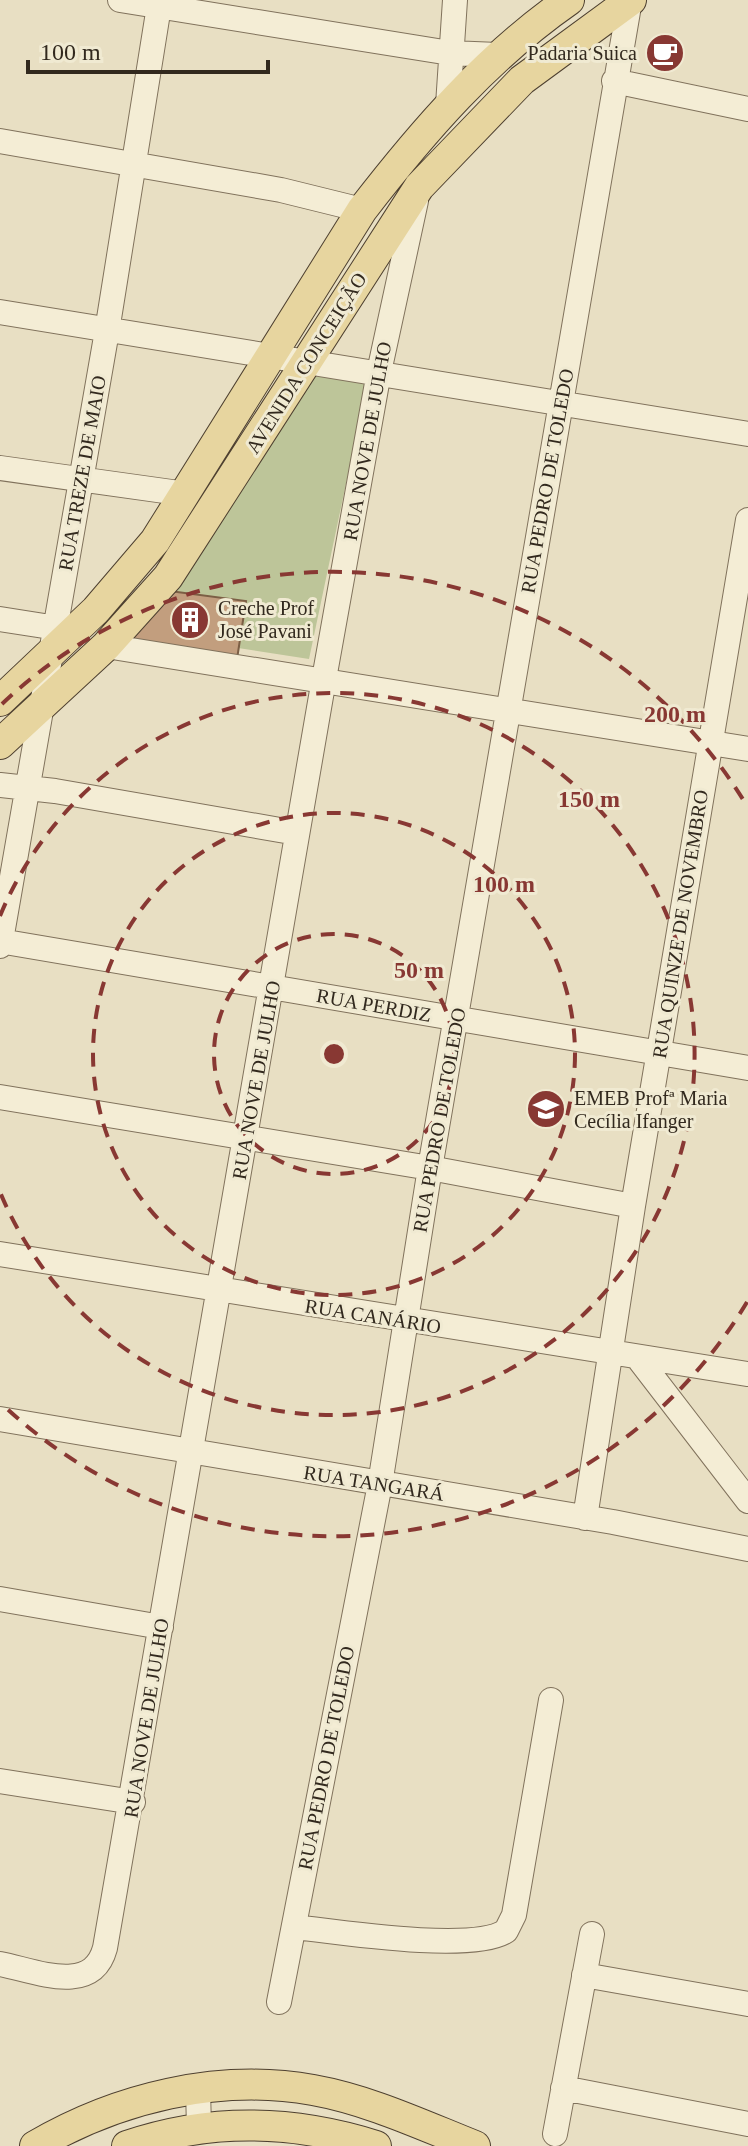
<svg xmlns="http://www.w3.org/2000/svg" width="748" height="2146" viewBox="0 0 748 2146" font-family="Georgia,serif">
  <rect width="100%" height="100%" fill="#e8dfc3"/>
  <path fill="#bdc599" d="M317 370 367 384 309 659 153 635 194 560Z"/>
  <path fill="#c29e7e" stroke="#7c5f45" stroke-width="2" d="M162 590 246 601 237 659 115 642Z"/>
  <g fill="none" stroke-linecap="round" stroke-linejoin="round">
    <defs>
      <path id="minor" d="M120 0 450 53 498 55
        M614 81 748 109
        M448 105 455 0
        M0 141 281 190 362 210
        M0 312 748 434
        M0 468 186 494
        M0 619 57 628
        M106 646 748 749
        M0 785 55 791 297 833
        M0 941 748 1068
        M0 946 107 331 160 0
        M0 1097 430 1168 633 1206
        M0 1254 747 1374
        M638 1358 748 1501
        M0 1419 613 1522 748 1549
        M585 1518 633 1206 748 520
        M0 1599 161 1627
        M0 1781 133 1802
        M295 1927C338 1932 473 1953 506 1931L514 1915 551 1700
        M0 1964C36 1971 92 1996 105 1948L324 679 379 372 416 201
        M584 1975 748 2004
        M279 2002 380 1484 430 1168 630 0
        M563 2088 748 2124
        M198 2089 199 2128
        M555 2134 592 1934"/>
      <path id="major" d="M0 701 96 610 155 541 362 210C423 131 487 57 569 0
        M0 744 106 646 168 577 419 187 522 80 631 0
        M35 2146C117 2098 218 2073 313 2090 369 2100 422 2125 475 2146
        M127 2146C209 2118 294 2120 376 2146"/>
    </defs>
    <use href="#minor" stroke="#80725c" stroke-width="26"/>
    <use href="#major" stroke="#4e4030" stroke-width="32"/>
    <use href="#minor" stroke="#f4edd5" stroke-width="24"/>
    <use href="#major" stroke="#e7d59f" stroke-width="30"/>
  </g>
  <g fill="none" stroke="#883833" stroke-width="4" stroke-dasharray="14 10">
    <circle cx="334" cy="1054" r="120"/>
    <circle cx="334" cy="1054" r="241"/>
    <path d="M0 916A361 361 0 1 1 0 1192"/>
    <path d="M747 1302A482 482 0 0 1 2 1404M2 704A482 482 0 0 1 747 806"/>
  </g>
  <defs>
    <symbol id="cafe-disc" viewBox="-11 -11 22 22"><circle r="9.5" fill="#883833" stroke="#f0ead2"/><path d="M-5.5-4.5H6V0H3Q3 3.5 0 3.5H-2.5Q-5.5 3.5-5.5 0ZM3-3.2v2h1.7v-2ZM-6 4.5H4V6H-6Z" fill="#fff"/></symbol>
    <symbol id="building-disc" viewBox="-11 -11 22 22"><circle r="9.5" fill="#883833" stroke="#f0ead2"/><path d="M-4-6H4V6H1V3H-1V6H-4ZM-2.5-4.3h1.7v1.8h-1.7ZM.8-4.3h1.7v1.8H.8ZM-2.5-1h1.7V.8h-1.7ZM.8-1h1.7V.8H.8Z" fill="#fff"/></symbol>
    <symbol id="school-disc" viewBox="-11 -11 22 22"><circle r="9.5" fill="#883833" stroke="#f0ead2"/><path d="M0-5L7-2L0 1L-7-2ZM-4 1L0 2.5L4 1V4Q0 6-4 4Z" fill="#fff"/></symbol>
  </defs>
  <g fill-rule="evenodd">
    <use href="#cafe-disc" x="643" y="31" width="44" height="44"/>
    <use href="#building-disc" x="168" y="598" width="44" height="44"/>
    <use href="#school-disc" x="524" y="1087" width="44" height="44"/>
  </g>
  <g text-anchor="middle" stroke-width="6" stroke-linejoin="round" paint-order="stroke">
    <g font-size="20" fill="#32291e" stroke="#f0ead2" text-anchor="start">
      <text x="637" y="60" text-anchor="end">Padaria Suica</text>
      <text x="218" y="615">Creche Prof<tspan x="218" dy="23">José Pavani</tspan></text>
      <text x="574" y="1105">EMEB Profª Maria<tspan x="574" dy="23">Cecília Ifanger</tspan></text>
    </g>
    <g font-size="20" fill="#32291e" stroke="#f0ead2">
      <text transform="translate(306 363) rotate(-58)" y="7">AVENIDA CONCEIÇÃO</text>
      <text transform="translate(367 441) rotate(-80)" y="7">RUA NOVE DE JULHO</text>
      <text transform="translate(82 473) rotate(-80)" y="7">RUA TREZE DE MAIO</text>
      <text transform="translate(547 481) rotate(-80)" y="7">RUA PEDRO DE TOLEDO</text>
      <text transform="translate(680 924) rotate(-81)" y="7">RUA QUINZE DE NOVEMBRO</text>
      <text transform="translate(374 1005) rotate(10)" y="7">RUA PERDIZ</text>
      <text transform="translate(256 1080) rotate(-80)" y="7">RUA NOVE DE JULHO</text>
      <text transform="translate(439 1120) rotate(-80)" y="7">RUA PEDRO DE TOLEDO</text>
      <text transform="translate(373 1316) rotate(9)" y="7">RUA CANÁRIO</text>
      <text transform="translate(374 1483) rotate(9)" y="7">RUA TANGARÁ</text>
      <text transform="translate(146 1718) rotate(-81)" y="7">RUA NOVE DE JULHO</text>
      <text transform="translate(326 1758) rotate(-79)" y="7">RUA PEDRO DE TOLEDO</text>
    </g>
  </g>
  <circle cx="334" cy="1054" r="12" fill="#883833" stroke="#f0ead2" stroke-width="4"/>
  <g font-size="24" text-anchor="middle" font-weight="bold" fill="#883833" stroke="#f0ead2" stroke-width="6" stroke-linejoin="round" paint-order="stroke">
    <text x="675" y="722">200 m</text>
    <text x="589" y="807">150 m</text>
    <text x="504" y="892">100 m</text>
    <text x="419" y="978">50 m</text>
  </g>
  <path d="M28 60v12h240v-12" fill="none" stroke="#32291e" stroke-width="4"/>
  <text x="40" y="60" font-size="24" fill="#32291e" stroke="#f0ead2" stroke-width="6" paint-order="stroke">100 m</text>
</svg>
